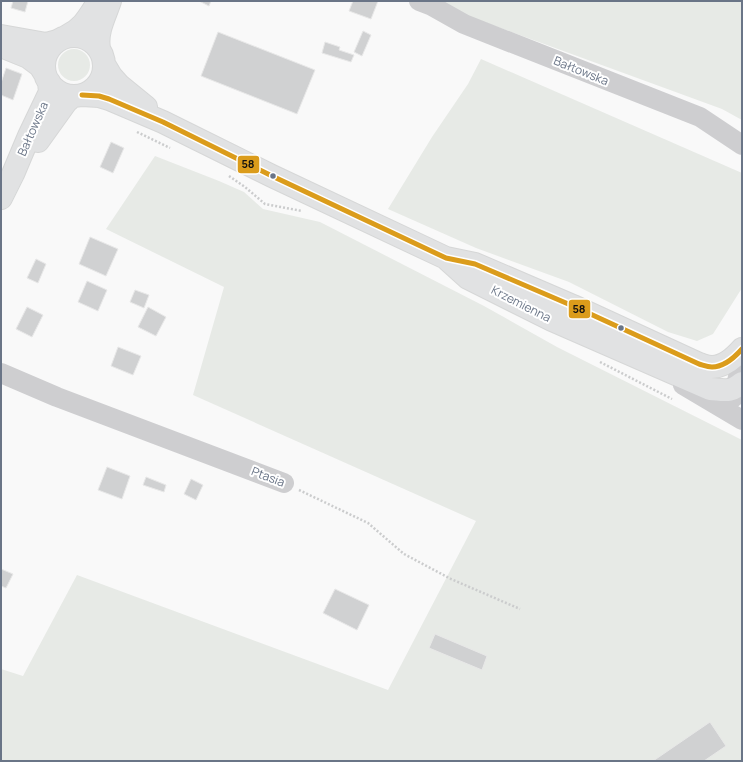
<svg xmlns="http://www.w3.org/2000/svg" width="743" height="762" viewBox="0 0 743 762" font-family="Manrope,sans-serif">
  <rect width="100%" height="100%" fill="#f9f9f9"/>
  <path fill="#e7eae6" d="M427 1H738L742 2V120L722 109Z
    M58 65a16 16 0 1 1 32 0a16 16 0 1 1-32 0Z
    M481 59 742 173V288L713 334 697 341 668 332 569 282 476 248 388 209 432 137 468 84Z
    M155 156 219 181 244 192 263 209 320 222 484 306 557 347 742 440V761H1V669L23 676 77 575 388 690 476 521 193 395 224 287 106 229Z"/>
  <path fill="#d0d1d2" stroke="#e8e8e8" d="M13 1H28L25 12 11 8Z
    M199 1H211L209 6Z
    M353 1H378L371 19 349 11Z
    M363 31 371 35 362 56 354 52Z
    M218 32 315 70 297 114 201 76Z
    M325 42 340 47 339 50 354 55 351 62 322 53Z
    M6 68 22 74 13 100 1 95V83Z
    M111 142 124 148 113 173 100 167Z
    M90 237 118 249 106 276 79 264Z
    M36 259 46 264 38 283 27 278Z
    M87 281 107 290 98 311 78 302Z
    M135 290 149 295 144 308 130 302Z
    M27 307 43 315 32 337 16 329Z
    M148 307 166 317 156 336 138 327Z
    M118 347 141 356 133 375 111 366Z
    M107 467 130 476 122 499 98 490Z
    M146 477 166 485 164 492 143 485Z
    M191 479 203 485 196 500 184 494Z
    M1 569 13 574 6 588 1 586Z
    M335 589 369 605 357 630 323 613Z
    M435 634 487 656 482 670 429 648Z
    M710 722 726 746 704 761H653Z"/>
  <g fill="none" stroke-linecap="round" stroke-linejoin="round">
    <defs>
      <path id="major" d="M44 66a30 30 0 1 1 60 0a30 30 0 1 1-60 0Z
        M1 36 46 44 57 41
        M67 36C84 28 89 16 99 1
        M1 46 28 57 40 66 45 74
        M99 48C96 32 105 16 110 1
        M105 66 111 76 119 85 146 107
        M82 95 99 96 109 99 163 122 272 176 446 258 475 264 573 306 699 364C703 365 707 367 712 367 724 367 734 358 742 349
        M38 141 66 102 73 96
        M1 198 13 174 29 136 50 92 49 82
        M448 260 468 278 552 320 710 389C725 390 730 393 742 383"/>
    </defs>
    <use href="#major" stroke="#d6d7d7" stroke-width="24"/>
    <path stroke="#cbcccd" stroke-width="2.5" stroke-dasharray="2 2" stroke-linecap="butt" d="M137 132 170 148
      M229 176 245 187 265 204 302 211
      M600 362 672 399
      M299 490 368 523 404 554 451 579 520 609"/>
    <path stroke="#ceced0" stroke-width="20" d="M419 1 432 6 464 24 700 117 742 145
      M1 373 57 397 284 483
      M683 385 742 420
      M733 398 734 394 742 360"/>
    <use href="#major" stroke="#e1e2e3" stroke-width="22"/>
    <defs>
      <path id="bus-1" d="M82 95 99 96 109 99 163 122 272 176 446 258 475 264 573 306 699 364C703 365 707 367 712 367 724 367 734 358 742 349"/>
    </defs>
    <use href="#bus-1" stroke="#fff" stroke-width="8"/>
    <use href="#bus-1" stroke="#db9c1b" stroke-width="5"/>
  </g>
  <g fill="#6a7587" stroke="#fff" stroke-width="1.5">
    <circle cx="273" cy="176" r="3.5"/>
    <circle cx="621" cy="328" r="3.5"/>
  </g>
  <g text-anchor="middle" stroke-width="4" stroke-linejoin="round" paint-order="stroke">
    <g font-size="12" fill="#6a7587" stroke="#fff">
      <text transform="translate(581 71) rotate(22)" y="4">Bałtowska</text>
      <text transform="translate(33 129) rotate(-66)" y="4">Bałtowska</text>
      <text transform="translate(521 304) rotate(27)" y="4">Krzemienna</text>
      <text transform="translate(268 477) rotate(21)" y="4">Ptasia</text>
    </g>
  </g>
  <g stroke="#fff" stroke-width="1.5">
    <rect x="237" y="155" width="23" height="19" rx="4" fill="#db9c1b"/>
    <rect x="568" y="299" width="23" height="20" rx="4" fill="#db9c1b"/>
  </g>
  <g font-size="11" text-anchor="middle" font-weight="bold" fill="#111">
    <text x="248" y="168">58</text>
    <text x="579" y="313">58</text>
  </g>
  <rect width="743" height="762" fill="none" stroke="#6a7587" stroke-width="4"/>
</svg>
